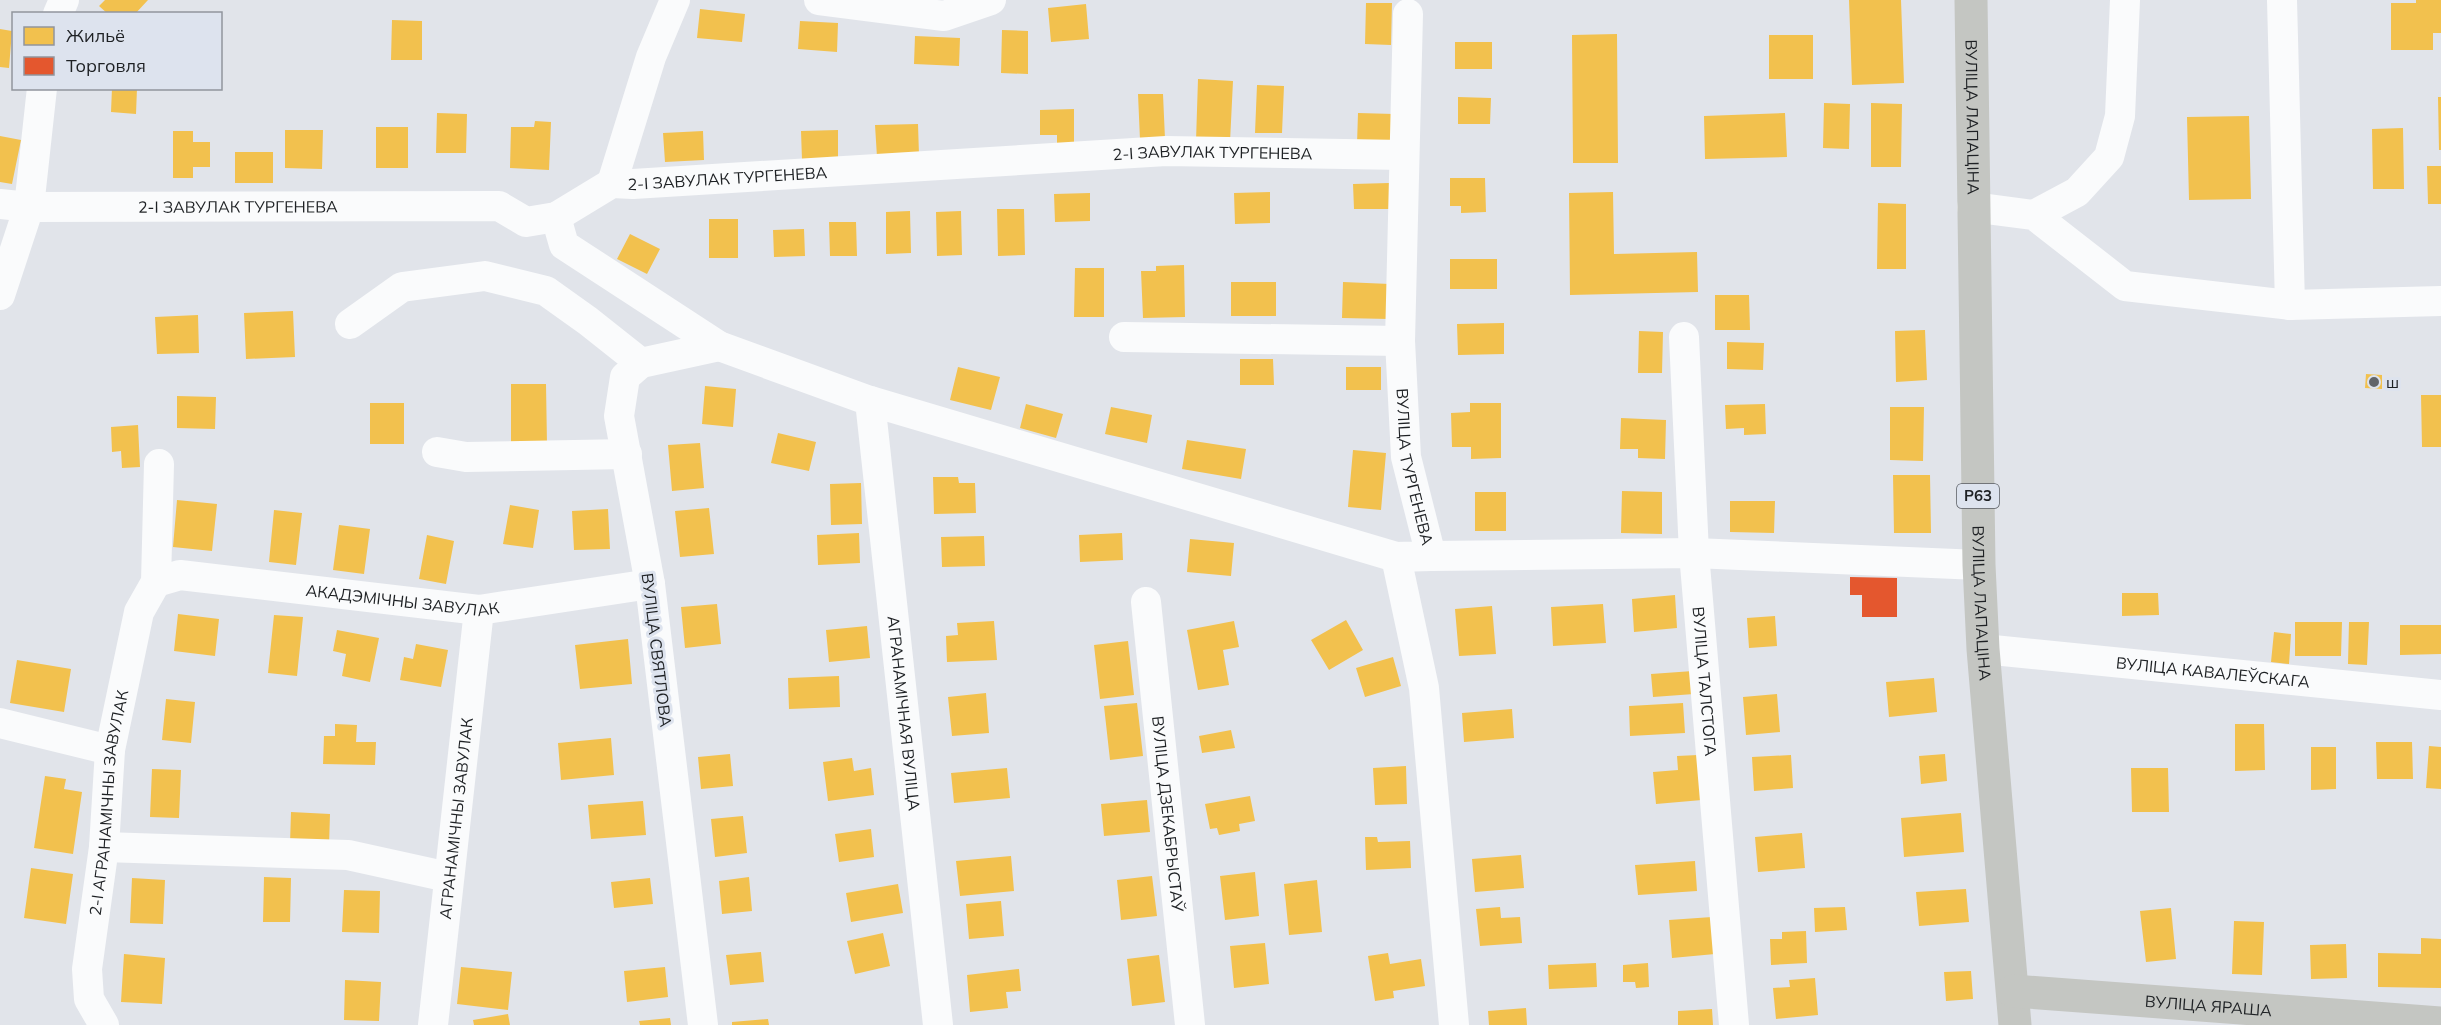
<svg xmlns="http://www.w3.org/2000/svg" width="2441" height="1025" viewBox="0 0 2441 1025" font-family="Mulish,sans-serif">
  <rect width="100%" height="100%" fill="#e1e4ea"/>
  <path fill="#f2c14e" d="M105 0H148L135 14H108L99 6Z
    M1849 0H1901L1904 83 1852 85Z
    M2416 0H2441V33H2433V50H2391V3H2416Z
    M1366 3H1392L1391 45 1365 44Z
    M1086 4 1089 39 1051 42 1048 8Z
    M700 9 745 14 742 42 697 38Z
    M392 20 422 21V60H391Z
    M800 21 838 23 837 52 798 49Z
    M0 29 12 31 9 68 0 67Z
    M1002 30 1028 31V74L1001 73Z
    M1617 34 1618 163H1573L1572 35Z
    M1769 35H1813V79H1769Z
    M915 36 960 38 959 66 914 64Z
    M1455 42H1492V69H1455Z
    M1198 79 1233 81 1230 142 1196 141Z
    M1257 85 1284 86 1282 133H1255Z
    M112 88H137L136 114 111 112Z
    M1138 94H1163L1165 139 1140 140Z
    M1458 97 1491 98 1490 124H1458Z
    M2438 97H2441V150H2439Z
    M1824 103 1850 104 1849 149 1823 148Z
    M1871 103 1902 104 1901 167H1871Z
    M1074 109V145H1057V135H1040V110Z
    M437 113 467 114 466 153H436Z
    M1358 113 1394 114 1393 145 1357 144Z
    M1785 113 1787 157 1705 159 1704 116Z
    M2249 116 2251 199 2189 200 2187 117Z
    M535 121 551 122 549 170 510 168 511 127H534Z
    M918 124 919 155 877 157 875 125Z
    M376 127H408V168H376Z
    M2403 128 2404 189H2373L2372 129Z
    M285 130H323L322 169 285 168Z
    M838 130V159L802 160 801 131Z
    M173 131H193V142H210V167H193V178H173Z
    M703 131 704 160 665 162 663 133Z
    M0 136 21 140 12 184 0 182Z
    M235 152H273V183H235Z
    M2427 166H2441V204H2428Z
    M1450 178H1485L1486 212 1461 213V206H1450Z
    M1389 183 1390 209H1354L1353 184Z
    M1270 192V223L1235 224 1234 193Z
    M1613 192 1614 254 1697 252 1698 292 1570 295 1569 193Z
    M1090 193V221L1055 222 1054 194Z
    M1878 203 1906 204V269H1877Z
    M997 209H1024L1025 255 998 256Z
    M910 211 911 253 886 254V212Z
    M961 211 962 255 937 256 936 212Z
    M709 219H738V258H709Z
    M829 222H856L857 256H830Z
    M804 229 805 256 774 257 773 230Z
    M630 234 660 249 647 274 617 259Z
    M1450 259H1497V289H1450Z
    M1184 265 1185 317 1143 318 1141 271H1156V266Z
    M1075 268H1104V317H1074Z
    M1231 282H1276V316H1231Z
    M1343 282 1390 284 1389 319 1342 318Z
    M1715 295H1749L1750 330H1715Z
    M293 311 295 357 246 359 244 313Z
    M198 315 199 353 157 354 155 317Z
    M1504 323V354L1458 355 1457 324Z
    M1925 330 1927 380 1896 382 1895 331Z
    M1639 331 1663 332 1662 373H1638Z
    M1727 342 1764 343 1763 370 1727 369Z
    M1240 359H1273L1274 385H1240Z
    M958 367 1000 377 991 410 950 400Z
    M1346 367H1381V390H1346Z
    M2366 374 2382 375V389L2365 388Z
    M511 384H546L547 445 511 446Z
    M705 386 736 389 733 427 702 424Z
    M2421 395H2441V447H2422Z
    M177 396 216 397 215 429 177 428Z
    M370 403H404V444H370Z
    M1470 403H1501V458L1471 459V447H1452L1451 413 1470 412Z
    M1026 404 1063 414 1056 438 1020 428Z
    M1765 404 1766 434 1744 435V428L1726 429 1725 405Z
    M1111 407 1152 415 1147 443 1105 434Z
    M1890 407H1924L1923 461 1890 460Z
    M1621 418 1666 420 1665 459 1638 458V449H1620Z
    M138 425 140 467 122 468 121 451 112 452 111 427Z
    M778 433 816 442 809 471 771 463Z
    M1187 440 1246 449 1241 479 1182 469Z
    M700 443 704 488 672 491 668 445Z
    M1353 450 1386 453 1381 510 1348 507Z
    M1893 475H1930L1931 533H1894Z
    M933 477H958L959 483H975L976 513 934 514Z
    M861 483 862 524 831 525 830 484Z
    M1622 491 1662 492V534L1621 533Z
    M1475 492H1506V531H1475Z
    M177 500 217 504 212 551 173 547Z
    M1730 501H1775L1774 533 1730 532Z
    M510 505 539 510 533 548 503 544Z
    M709 508 714 554 680 557 675 511Z
    M608 509 610 549 574 550 572 511Z
    M274 510 302 513 296 565 269 562Z
    M339 525 370 529 364 574 333 570Z
    M859 533 860 563 818 565 817 535Z
    M1122 533 1123 560 1080 562 1079 535Z
    M427 535 454 541 446 584 419 579Z
    M984 536 985 566 942 567 941 537Z
    M1190 539 1234 543 1231 576 1187 572Z
    M2122 593H2158L2159 615 2122 616Z
    M1675 595 1677 628 1634 632 1632 599Z
    M717 604 721 644 685 648 681 607Z
    M1603 604 1606 643 1553 646 1551 607Z
    M1492 606 1496 654 1459 656 1455 609Z
    M178 614 219 619 215 656 174 651Z
    M274 615 303 617 297 676 268 673Z
    M1775 616 1777 646 1749 648 1747 618Z
    M1346 620 1363 650 1329 670 1311 640Z
    M994 621 997 660 947 662 946 636 958 635 957 623Z
    M1234 621 1239 647 1223 650 1229 685 1198 690 1187 630Z
    M2295 622H2342L2341 656H2295Z
    M2349 622H2369L2367 665 2348 664Z
    M2400 625H2441V654L2400 655Z
    M867 626 870 658 829 662 826 630Z
    M337 630 379 638 370 682 342 676 346 654 333 651Z
    M2274 632 2291 634 2289 664 2271 662Z
    M628 639 632 684 580 689 575 645Z
    M1128 641 1134 695 1100 699 1094 645Z
    M416 644 448 650 441 687 400 680 404 657 413 659Z
    M1393 657 1401 686 1365 697 1356 668Z
    M17 660 71 669 64 712 10 703Z
    M1693 671 1694 694 1653 697 1651 674Z
    M839 676 840 707 789 709 788 678Z
    M1934 678 1937 712 1889 717 1886 682Z
    M986 693 989 733 952 736 948 697Z
    M1777 694 1780 732 1746 735 1743 697Z
    M166 699 195 702 191 743 162 740Z
    M1137 703 1143 756 1110 760 1104 706Z
    M1683 703 1685 733 1630 736 1629 706Z
    M1512 709 1514 738 1464 742 1462 713Z
    M335 724 357 725 356 742H376L375 765 323 764 324 736H335Z
    M2235 724H2264L2265 770 2235 771Z
    M1231 730 1235 748 1202 753 1199 736Z
    M611 738 614 775 561 780 558 743Z
    M2376 742H2412L2413 779H2377Z
    M2429 746 2441 747V789L2426 788Z
    M2311 747H2336V789L2311 790Z
    M730 754 733 786 701 789 698 757Z
    M1945 754 1947 781 1921 784 1919 756Z
    M1698 755 1702 800 1656 804 1653 772 1678 770 1677 756Z
    M1791 755 1793 788 1754 791 1752 757Z
    M852 758 854 771 871 768 874 795 828 801 823 762Z
    M1406 766 1407 804 1375 805 1373 768Z
    M1007 768 1010 798 954 803 951 773Z
    M2131 768H2168L2169 812H2132Z
    M152 769 181 770 179 818 150 817Z
    M45 776 66 779 64 789 82 792 73 854 34 848Z
    M1250 796 1255 821 1239 824 1240 831 1219 835 1217 828 1210 829 1205 804Z
    M1147 800 1150 832 1104 836 1101 804Z
    M643 801 646 835 591 839 588 805Z
    M291 812 330 814 329 846 290 844Z
    M1961 813 1964 852 1904 857 1901 818Z
    M743 816 747 853 715 857 711 819Z
    M871 829 874 857 839 862 835 834Z
    M1802 833 1805 868 1758 872 1755 837Z
    M1365 837H1377L1378 842 1410 841 1411 868 1366 870Z
    M1521 855 1524 888 1475 892 1472 859Z
    M1011 856 1014 891 960 896 956 861Z
    M1695 861 1697 891 1638 895 1635 865Z
    M31 868 73 874 66 924 24 918Z
    M1255 872 1259 916 1225 920 1220 876Z
    M1152 876 1157 916 1121 920 1117 880Z
    M264 877 291 878 290 922H263Z
    M749 877 752 911 722 914 719 881Z
    M132 878 165 880 163 924 130 923Z
    M650 878 653 904 614 908 611 882Z
    M1317 880 1322 932 1289 935 1284 884Z
    M898 884 903 913 851 922 846 893Z
    M1966 889 1969 922 1919 926 1916 892Z
    M344 890 380 891 379 933 342 932Z
    M1001 901 1004 936 969 939 966 904Z
    M1500 907 1501 918 1520 917 1522 943 1480 946 1476 909Z
    M1845 907 1847 930 1815 932 1814 908Z
    M2171 908 2176 959 2146 962 2140 911Z
    M1712 917 1715 954 1672 958 1669 920Z
    M2234 921 2264 922 2262 975 2232 974Z
    M1806 931 1807 963 1771 965 1770 939H1782V932Z
    M883 933 890 966 855 974 847 941Z
    M2421 938 2441 939V988L2378 987V953L2421 954Z
    M1265 943 1269 984 1234 988 1230 946Z
    M2346 944 2347 978 2311 979 2310 945Z
    M761 952 764 982 730 985 726 955Z
    M1388 953 1390 964 1421 959 1425 986 1393 991 1394 998 1375 1001 1368 956Z
    M124 954 165 958 162 1004 121 1002Z
    M1159 955 1165 1002 1132 1006 1127 959Z
    M1596 963 1597 987 1549 989 1548 965Z
    M1648 963 1649 987 1636 988 1635 982H1623V965Z
    M461 967 512 972 508 1010 457 1004Z
    M665 967 668 997 627 1002 624 971Z
    M1019 969 1021 991 1006 992 1008 1008 970 1012 967 975Z
    M1971 971 1973 999 1946 1001 1944 972Z
    M1815 978 1818 1015 1776 1019 1773 988 1790 987 1789 980Z
    M345 980 381 982 379 1021 344 1020Z
    M1526 1008 1527 1025H1489L1488 1011Z
    M1712 1009 1713 1025H1678V1011Z
    M508 1014 510 1025H474L473 1020Z
    M670 1018 671 1025H640L639 1021Z
    M768 1019 769 1025H732V1022Z"/>
  <path fill="#e4572e" d="M1850 577 1897 578V617H1862V595H1850Z"/>
  <g fill="none" stroke-linecap="round" stroke-linejoin="round">
    <g stroke="#fafbfc" stroke-width="30">
      <path d="M819 0 944 16 991 0"/>
      <path d="M2282 0 2290 305"/>
      <path d="M58 14 64 0"/>
      <path id="s1" d="M1408 14 1400 341 1406 457 1431 556 1396 557 1424 688 1454 1025"/>
      <path d="M612 183 651 57 675 0"/>
      <path id="s2" d="M0 204 29 207 499 206 526 222 556 217 612 183 633 184 1166 151 1404 155"/>
      <path d="M1972 207 2034 215 2125 286 2290 305 2441 301"/>
      <path d="M2034 215 2077 192 2109 157 2120 116 2125 0"/>
      <path d="M556 217 564 245 719 346 870 401 1396 557"/>
      <path d="M0 295 29 207 42 88"/>
      <path d="M350 324 402 287 485 276 546 291 588 321 641 363"/>
      <path d="M1124 337 1400 341"/>
      <path id="s3" d="M1684 337 1694 553 1734 1025"/>
      <path id="s4" d="M870 401 938 1025"/>
      <path d="M437 452 466 457 627 454"/>
      <path d="M1431 556 1694 553 1979 565"/>
      <path id="s5" d="M156 582 180 575 479 610 650 584"/>
      <path id="s6" d="M1146 602 1190 1025"/>
      <path id="s7" d="M1983 649 2441 695"/>
      <path d="M0 723 110 750"/>
      <path d="M104 847 348 855 448 877"/>
      <path id="s8" d="M104 1025 89 999 87 969 104 847 110 750 139 612 156 582 159 464"/>
      <path id="s9" d="M433 1025 479 610"/>
      <path d="M703 1025 650 584 619 416 625 377 641 363 719 346"/>
    </g>
    <g stroke="#c4c6c2" stroke-width="33">
      <path id="s10" d="M1971 0 1979 565 1983 649 2015 1025"/>
      <path id="s11" d="M2013 991 2441 1023"/>
    </g>
  </g>
  <circle fill="#626569" stroke="#dde3ee" stroke-width="2" cx="2374" cy="382" r="6"/>
  <g text-anchor="middle" stroke-width="6" stroke-linejoin="round" paint-order="stroke">
    <rect fill="#dde3ee" stroke="#575b61" stroke-width="1.5" x="1957" y="484" width="42" height="24" rx="4.5"/>
    <g font-size="15" font-weight="bold" fill="#1e2124">
      <text x="1978" y="501">Р63</text>
    </g>
    <g font-size="16" fill="#1e2124" stroke="#dde3ee">
      <text dy="6" stroke="none"><textPath href="#s10" startOffset="117">ВУЛІЦА ЛАПАЦІНА</textPath></text>
      <text dy="6" stroke="none"><textPath href="#s2" startOffset="1228">2-І ЗАВУЛАК ТУРГЕНЕВА</textPath></text>
      <text dy="6" stroke="none"><textPath href="#s2" startOffset="742">2-І ЗАВУЛАК ТУРГЕНЕВА</textPath></text>
      <text dy="6" stroke="none"><textPath href="#s2" startOffset="238">2-І ЗАВУЛАК ТУРГЕНЕВА</textPath></text>
      <text dy="6" stroke="none"><textPath href="#s1" startOffset="454">ВУЛІЦА ТУРГЕНЕВА</textPath></text>
      <text dy="6" stroke="none"><textPath href="#s5" startOffset="249">АКАДЭМІЧНЫ ЗАВУЛАК</textPath></text>
      <text dy="6" stroke="none"><textPath href="#s10" startOffset="603">ВУЛІЦА ЛАПАЦІНА</textPath></text>
      <text transform="translate(657 650) rotate(83)" y="6">ВУЛІЦА СВЯТЛОВА</text>
      <text dy="6" stroke="none"><textPath href="#s7" startOffset="231">ВУЛІЦА КАВАЛЕЎСКАГА</textPath></text>
      <text dy="6" stroke="none"><textPath href="#s3" startOffset="345">ВУЛІЦА ТАЛСТОГА</textPath></text>
      <text dy="6" stroke="none"><textPath href="#s4" startOffset="314">АГРАНАМІЧНАЯ ВУЛІЦА</textPath></text>
      <text dy="6" stroke="none"><textPath href="#s8" startOffset="228">2-І АГРАНАМІЧНЫ ЗАВУЛАК</textPath></text>
      <text dy="6" stroke="none"><textPath href="#s6" startOffset="213">ВУЛІЦА ДЗЕКАБРЫСТАЎ</textPath></text>
      <text dy="6" stroke="none"><textPath href="#s9" startOffset="208">АГРАНАМІЧНЫ ЗАВУЛАК</textPath></text>
      <text dy="6" stroke="none"><textPath href="#s11" startOffset="196">ВУЛІЦА ЯРАША</textPath></text>
    </g>
    <g font-size="16" fill="#1e2124" stroke="#dde3ee" text-anchor="start">
      <text x="2386" y="388">ш</text>
    </g>
  </g>
  <rect x="12" y="12" width="210" height="78" fill="#dde3ee" stroke="#91959d" stroke-width="1.5"/>
  <rect x="24" y="27" width="30" height="18" fill="#f2c14e" stroke="#91959d" stroke-width="1.5"/>
  <text x="66" y="42" font-size="18" fill="#1e2124">Жильё</text>
  <rect x="24" y="57" width="30" height="18" fill="#e4572e" stroke="#91959d" stroke-width="1.5"/>
  <text x="66" y="72" font-size="18" fill="#1e2124">Торговля</text>
</svg>
